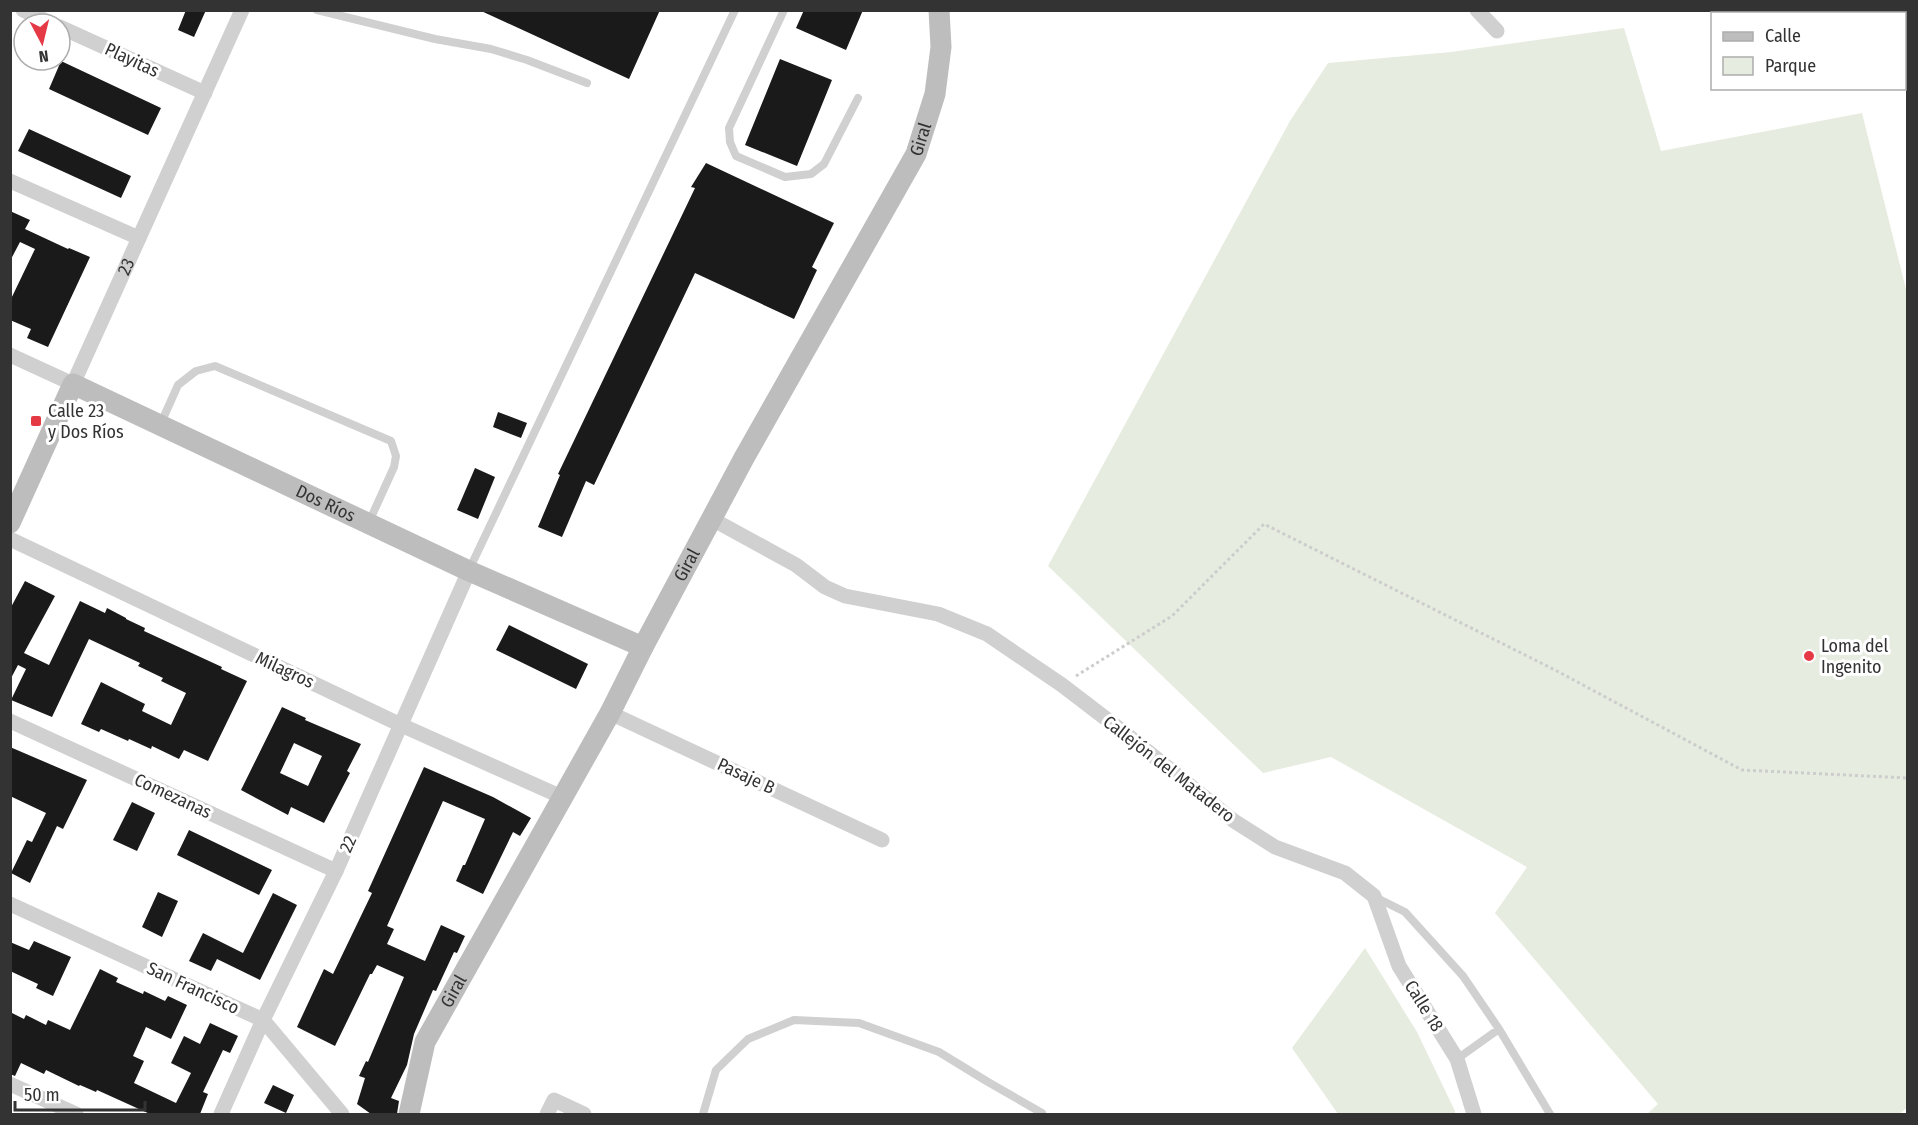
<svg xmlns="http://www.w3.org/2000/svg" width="1918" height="1125" viewBox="0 0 1918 1125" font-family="'Fira Sans Condensed',sans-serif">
  <rect width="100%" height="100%" fill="#fff"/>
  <path fill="#e6ecdf" d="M1624 28 1661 151 1862 113 1907 293 1908 1107 1899 1114H1647L1658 1104 1495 913 1527 867 1331 757 1263 773 1048 566 1290 121 1328 63 1451 52Z
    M1365 948 1417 1032 1455 1111V1114H1338L1292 1048Z"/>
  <path fill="#1a1a1a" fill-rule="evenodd" d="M186 10H206L194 37 178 30Z
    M479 10H660L629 79Z
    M804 10H863L846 50 796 28Z
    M780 59 832 80 797 166 745 145Z
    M61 61 161 108 148 135 49 89Z
    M29 129 131 176 121 198 18 151Z
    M706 163 834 223 812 267 817 270 794 319 695 273 594 485 586 481 562 537 538 527 560 475 558 474 695 188 691 187Z
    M10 211 30 220 25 229 68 249 69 248 90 257 48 347 27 338 31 329 10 320V301L35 249 20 242 10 261Z
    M498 412 527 423 521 438 493 427Z
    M475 468 495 477 478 519 457 510Z
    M25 581 55 596 24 653 49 665 80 601 105 613 107 608 126 618V619L145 628 144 631 222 667 221 669 247 681 208 761 184 750 179 759 152 746 151 749 129 739 128 741 101 729 99 732 81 724 101 682 145 704 142 711 171 725 186 693 161 681 163 678 138 666 140 663 89 639 52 717 11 700 26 669 18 665 10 680V609Z
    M509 625 588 664 576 689 496 650Z
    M282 707 306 718 305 720 361 744 347 771 350 773 324 823 291 807 288 815 241 790ZM294 743 322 756 308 786 280 773Z
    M10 747 87 780 63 829 57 826 30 883 11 873 27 840 32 842 46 813 10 796Z
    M424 767 493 797 531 818 520 836 513 832 483 894 456 881 463 865H465L485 819 443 801 387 926 394 929 387 944 425 961 441 925 465 936 457 953 454 952 436 991 433 990 414 1034 407 1065 391 1098 399 1101 397 1114H371L357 1104 365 1078 359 1076 366 1061 368 1062 404 977 377 965 372 974H370L335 1046 297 1027 324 969 333 974 372 893 368 891Z
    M132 802 155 813 137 851 113 840Z
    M189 830 272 870 259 895 177 855Z
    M158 892 178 901 162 937 142 927Z
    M273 893 297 905 260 980 217 959 211 971 189 961 203 933 243 953Z
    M34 941 71 957 53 996 36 988 38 984 10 971V942L29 950Z
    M100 969 118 978 116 982 143 994 144 991 165 1001 168 996 187 1005 171 1039 146 1027 133 1056 144 1061 134 1083 176 1103 191 1073 171 1063 184 1036 200 1044 210 1023 238 1036 230 1053 223 1050 203 1092 208 1094 200 1114H150L97 1090 96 1092 80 1085 79 1086 46 1070 44 1074 21 1063 15 1076 10 1074V1012L24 1019 26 1015 46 1025 48 1020 70 1030Z
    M273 1085 294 1095 286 1113 264 1103Z"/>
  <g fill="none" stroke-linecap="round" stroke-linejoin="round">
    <path stroke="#cdcdcd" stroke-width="3" stroke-dasharray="3 3" stroke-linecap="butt" d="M1076 676 1172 616 1264 524 1555 670 1742 770 1908 778"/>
    <path stroke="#d0d0d0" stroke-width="8" d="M317 10 435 39 491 49 527 60 587 83
      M784 10 729 128 730 142 736 156 785 177 811 174 824 164 858 98
      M161 423 178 385 196 371 215 366 391 441 396 456 394 467 369 522
      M469 570 735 10
      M1375 897 1405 912 1463 976 1499 1029 1550 1114
      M1457 1059 1499 1029
      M703 1114 716 1070 748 1039 794 1020 859 1023 939 1052 988 1082 1042 1113"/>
    <g stroke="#d0d0d0" stroke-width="15">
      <path d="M23 10 53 24"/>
      <path d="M1477 10 1497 31"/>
      <path d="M60 27 205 93"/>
      <path d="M10 181 139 238"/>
      <path id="s1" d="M10 355 73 384 242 10"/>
      <path d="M712 519 796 565 825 587 845 596 938 614 987 634 1062 685 1126 734 1234 821 1275 847 1345 873 1374 896 1399 966 1457 1059 1474 1114"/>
      <path d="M10 539 401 725 562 797"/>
      <path d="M610 713 882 840"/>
      <path d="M10 721 336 871"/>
      <path d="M10 904 263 1020 342 1114"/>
      <path d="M10 1084 76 1114"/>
      <path d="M221 1114 263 1020 336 871 469 571"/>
      <path d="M547 1114 554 1100 584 1114"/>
    </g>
    <g stroke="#bdbdbd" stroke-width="21">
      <path id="s2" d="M10 523 73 384 469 571 643 647"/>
      <path id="s3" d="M409 1114 425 1042 610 713 643 647 744 458 916 154 935 94 941 47 939 10"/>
    </g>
  </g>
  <g fill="#e63946" stroke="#fff" stroke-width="2">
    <rect x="30" y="415" width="12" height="12" rx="3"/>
    <circle cx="1809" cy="656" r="6"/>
  </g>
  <g text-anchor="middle" stroke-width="6" stroke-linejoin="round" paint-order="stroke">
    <g font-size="18" fill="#333" stroke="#fff">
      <text transform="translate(132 60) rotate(25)" y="6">Playitas</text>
      <text dy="6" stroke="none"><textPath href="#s3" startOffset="1104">Giral</textPath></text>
      <text dy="6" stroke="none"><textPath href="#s1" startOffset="198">23</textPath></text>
      <text dy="6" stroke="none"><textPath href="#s2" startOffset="432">Dos Ríos</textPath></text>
      <text dy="6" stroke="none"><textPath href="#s3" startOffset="618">Giral</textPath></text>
      <text transform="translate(285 670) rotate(25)" y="6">Milagros</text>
      <text transform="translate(1169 769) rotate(38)" y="6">Callejón del Matadero</text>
      <text transform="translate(746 776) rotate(25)" y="6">Pasaje B</text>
      <text transform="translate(173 796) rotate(25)" y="6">Comezanas</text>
      <text transform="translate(348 844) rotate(-66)" y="6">22</text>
      <text transform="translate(193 988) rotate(25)" y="6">San Francisco</text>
      <text dy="6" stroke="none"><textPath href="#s3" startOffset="132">Giral</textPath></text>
      <text transform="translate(1424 1006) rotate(58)" y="6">Calle 18</text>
    </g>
    <g font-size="18" fill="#333" stroke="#fff" text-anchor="start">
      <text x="48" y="417">Calle 23<tspan x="48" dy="21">y Dos Ríos</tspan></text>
      <text x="1821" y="652">Loma del<tspan x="1821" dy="21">Ingenito</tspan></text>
    </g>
  </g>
  <rect width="1918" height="1125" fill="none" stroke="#333333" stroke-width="24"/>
  <rect x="1711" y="12" width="195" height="78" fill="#ffffff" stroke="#adadad" stroke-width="1.5"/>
  <rect x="1723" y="32" width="30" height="9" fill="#bdbdbd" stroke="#adadad" stroke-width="1.5"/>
  <text x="1765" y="42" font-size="18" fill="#333333">Calle</text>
  <rect x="1723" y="57" width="30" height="18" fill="#e6ecdf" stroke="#adadad" stroke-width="1.5"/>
  <text x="1765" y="72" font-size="18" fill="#333333">Parque</text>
  <g transform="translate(42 42) rotate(173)"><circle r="28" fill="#ffffff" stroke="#adadad" stroke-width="1.5"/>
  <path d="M0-4.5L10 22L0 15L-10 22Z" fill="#e63946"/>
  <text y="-9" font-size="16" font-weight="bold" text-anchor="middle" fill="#333333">N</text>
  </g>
  <path d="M15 1101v9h130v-9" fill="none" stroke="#333333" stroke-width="3"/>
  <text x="24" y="1101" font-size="18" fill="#333333" stroke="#ffffff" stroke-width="4.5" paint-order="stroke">50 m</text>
</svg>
